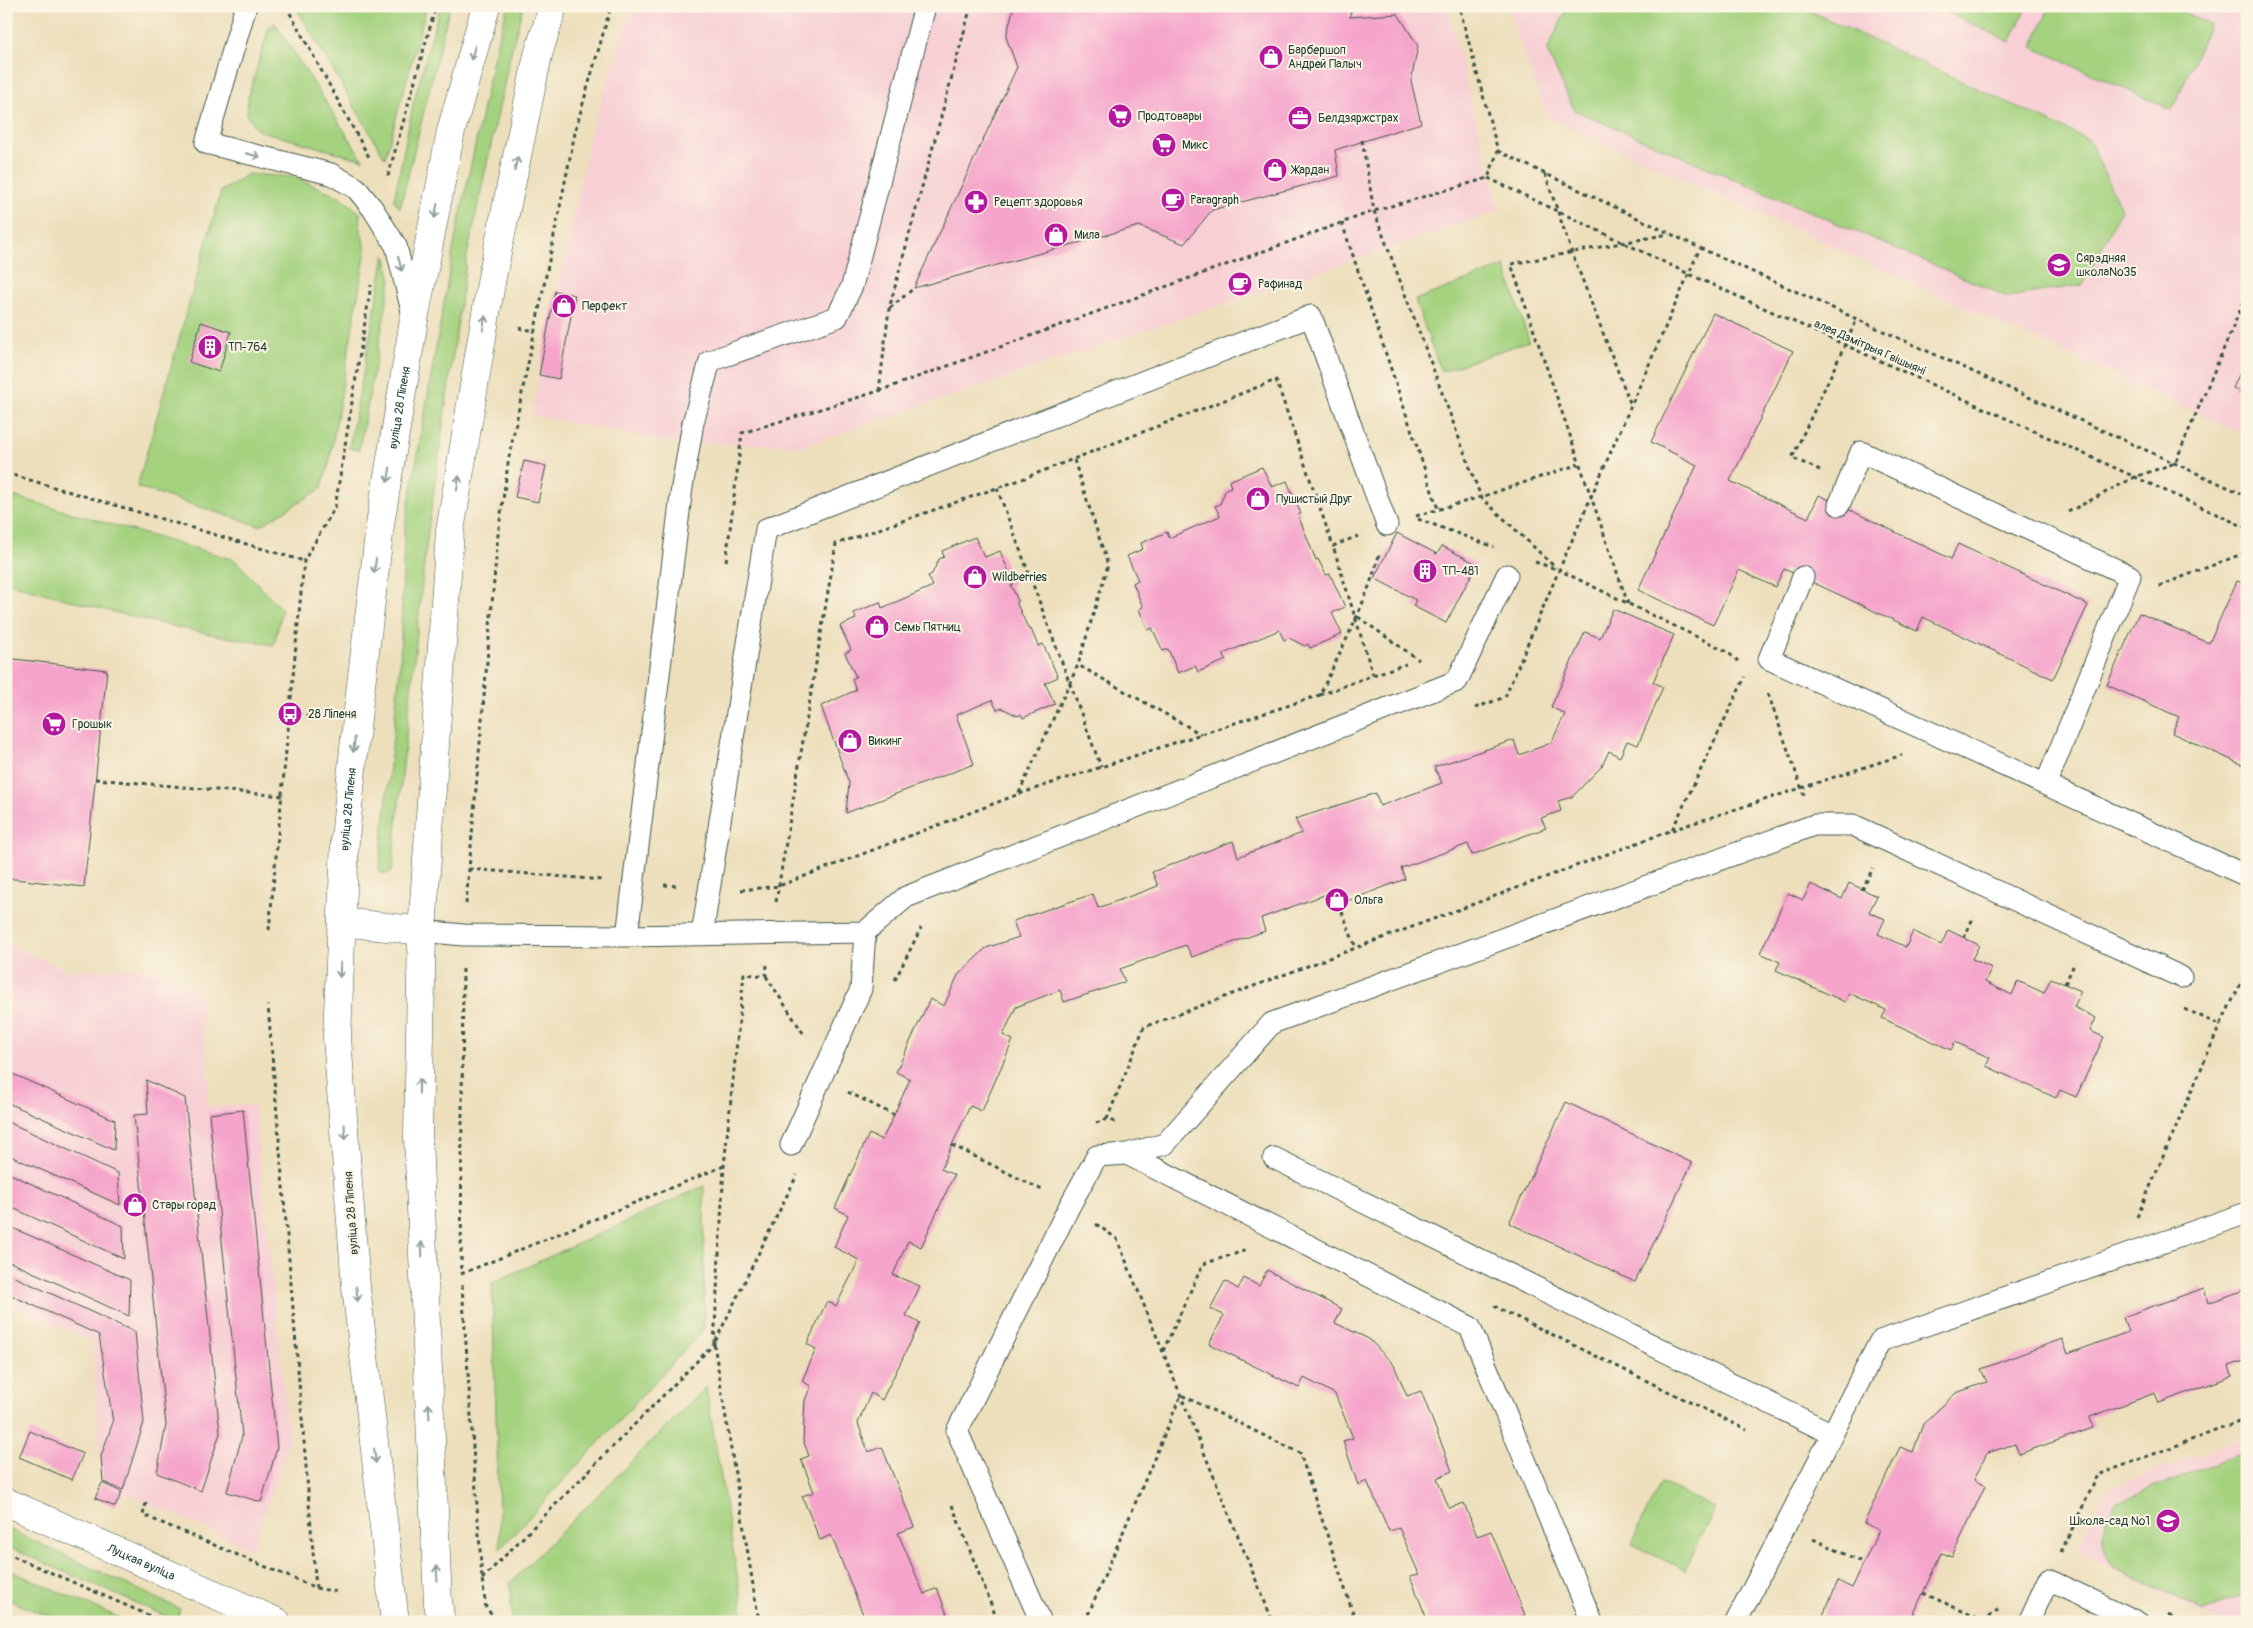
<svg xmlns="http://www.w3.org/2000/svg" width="2253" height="1628" viewBox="0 0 2253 1628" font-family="Pangolin,sans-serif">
  <rect width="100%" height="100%" fill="#fcf5e5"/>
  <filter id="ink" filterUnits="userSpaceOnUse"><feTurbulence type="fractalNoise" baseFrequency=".02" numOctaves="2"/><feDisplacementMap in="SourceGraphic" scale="10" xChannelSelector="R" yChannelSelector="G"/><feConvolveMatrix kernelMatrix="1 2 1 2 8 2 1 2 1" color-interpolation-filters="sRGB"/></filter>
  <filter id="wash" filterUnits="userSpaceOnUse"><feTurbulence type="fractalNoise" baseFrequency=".0096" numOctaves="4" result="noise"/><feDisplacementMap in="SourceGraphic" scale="20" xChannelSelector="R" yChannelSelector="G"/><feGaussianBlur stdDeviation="1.12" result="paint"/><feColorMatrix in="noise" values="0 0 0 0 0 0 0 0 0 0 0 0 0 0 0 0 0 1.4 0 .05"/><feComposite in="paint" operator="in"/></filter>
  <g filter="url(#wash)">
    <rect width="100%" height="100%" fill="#eddfbc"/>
    <path fill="#f7cfd4" d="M632 6H1447L1499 211 803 446 668 442 531 415 591 132Z
      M1507 6H2247V436L1546 116Z
      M6 943 68 971 144 968 173 976 198 991 209 1080 205 1107 254 1105 289 1440 252 1549 102 1483 92 1341 6 1303Z
      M2247 1436V1622H2221L2076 1551 2105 1490Z"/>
    <path fill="#a4d27f" stroke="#62885a" d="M295 6H427L385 158Z
      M440 6H450L400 208 394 200 413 104Z
      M508 6H523L511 52 467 256 426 546 392 871 386 874 379 872 400 668 404 533 453 250 496 46Z
      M1568 6H1799L2089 140 2121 209 2083 285 2008 297 1574 110 1547 51Z
      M1934 6H2027L2010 42Z
      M2050 6H2169L2210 24 2172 110 2032 47Z
      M275 23 363 160 257 130 247 116 248 98 269 27Z
      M248 174 294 177 339 196 360 213 361 232 366 250 329 464 321 489 260 526 137 487 221 191Z
      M385 255 391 280 359 450 349 448Z
      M1505 266 1529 341 1441 372 1415 300Z
      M6 494 235 560 282 610 274 645C184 632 94 608 6 582Z
      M704 1186V1329L500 1549 492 1283Z
      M706 1387 745 1622 512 1620 510 1583Z
      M2247 1451V1594L2205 1611 2113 1567C2098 1544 2100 1523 2117 1502Z
      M1661 1482 1715 1508 1685 1570 1631 1544Z
      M6 1528 180 1609 176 1621 6 1546Z
      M6 1569 129 1622H62L6 1599Z"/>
    <g id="blocks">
      <path fill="#f5a5cb" d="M1014 6H1353L1349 17 1398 14 1418 46 1411 81 1421 123 1335 150 1339 176 1212 210 1184 244 1139 226 914 288 1017 67 1006 37Z
        M555 291 575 295 559 379 539 375Z
        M1713 313 1793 351 1730 481 1808 518 1819 495 1951 559 1958 544 2088 605 2053 679 1923 617 1917 631 1784 569 1775 587 1739 570 1713 625 1638 590 1697 465 1651 442Z
        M201 322 231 332 219 372 189 362Z
        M2247 358V394L2233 388Z
        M524 461 546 466 538 502 515 497Z
        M1262 467 1272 487 1287 481 1301 514 1298 515 1316 560 1318 559 1326 575 1330 574 1345 607 1332 613 1342 634 1310 648 1308 644 1305 646 1289 638 1284 640 1279 630 1223 654 1226 660 1198 672 1195 666 1178 673 1168 649 1163 651 1152 628 1148 630 1139 609 1143 607 1133 583 1138 580 1127 556 1143 549 1141 543 1167 532 1169 538 1220 516 1215 506 1220 504 1226 489 1231 487 1229 481Z
        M1397 533 1437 554 1442 546 1477 564 1446 623 1413 606 1416 600 1374 578Z
        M975 537 985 557 1000 551 1014 584 1011 585 1018 601 1016 602 1029 630 1031 629 1038 646 1043 644 1058 677 1045 683 1055 704 1023 718 1021 714 1018 716 1002 708 997 710 992 700 956 715 974 764 846 813 849 783 821 706 856 690 852 679 856 677 845 653 851 650 840 626 856 619 854 613 880 602 882 608 933 586 928 576 932 574 939 559 944 557 942 551Z
        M2237 581 2247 585V767L2172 733 2179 717 2107 685 2139 613 2209 643Z
        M1613 609 1674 635 1653 682 1663 687 1638 745 1627 741 1620 757 1609 751 1602 766 1572 797 1558 801 1561 811 1541 818 1546 828 1472 855 1468 844 1401 868 1405 879 1332 907 1327 894 1261 918 1265 931 1192 957 1186 945 1120 969 1125 982 1064 1002 1060 990 1016 1007 1003 1035 1013 1040 982 1111 970 1106 941 1169 954 1175 921 1247 908 1241 893 1275 920 1286 906 1316 920 1323 882 1400 871 1393 858 1423 868 1452 882 1447 914 1527 898 1533 924 1594 937 1588 950 1622H866L831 1535 820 1540 802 1496 814 1492 801 1459 809 1456 803 1440 805 1400 811 1386 802 1381 816 1349 807 1344 827 1301 836 1306 859 1260 834 1247 848 1215 835 1208 869 1134 882 1140 894 1115 910 1079 896 1072 930 999 944 1006 958 975 986 948 1019 937 1013 921 1093 894 1098 908 1158 886 1152 872 1233 841 1238 857 1302 833 1295 819 1376 793 1380 806 1442 783 1434 767 1514 740 1519 755 1551 743 1565 714 1551 707 1585 632 1600 638Z
        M6 658 107 670 84 887 6 878Z
        M1849 883 1877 896 1869 912 1885 919 1878 934 1906 947 1913 931 1941 945 1948 930 1979 945 1972 959 1992 968 1985 982 2012 995 2018 981 2044 993 2051 978 2081 991 2074 1007 2096 1018 2090 1031 2104 1037 2076 1097 2060 1090 2056 1098 1986 1066 1990 1058 1955 1042 1951 1050 1882 1018 1886 1010 1849 993 1845 1002 1776 970 1780 962 1760 953 1788 893 1803 900 1811 884 1842 899Z
        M6 1071 115 1120 114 1150 6 1102Z
        M146 1080 185 1098 220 1433 201 1491 157 1473 166 1425 134 1115 148 1114Z
        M1566 1102 1692 1163 1635 1282 1509 1223Z
        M243 1110 277 1448 261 1502 227 1492 242 1436 209 1114Z
        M6 1121 118 1173 120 1205 6 1154Z
        M6 1172 123 1226 124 1259 6 1205Z
        M6 1225 130 1280 129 1316 6 1260Z
        M1267 1270 1342 1309 1335 1323 1369 1339 1394 1365 1407 1396 1421 1391 1452 1471 1437 1478 1449 1508 1464 1503 1477 1536 1491 1531 1525 1615 1510 1622H1428L1410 1576 1419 1574 1399 1528 1389 1531 1367 1481 1358 1485 1343 1441 1353 1438 1335 1394 1304 1378 1299 1388 1209 1344 1224 1315 1210 1309 1225 1281 1238 1289 1244 1278 1259 1286Z
        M6 1273 135 1332 144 1422 123 1490 103 1482 101 1456 113 1422 99 1335 6 1293Z
        M2204 1288 2208 1303 2247 1289V1360L2229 1366 2232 1376 2159 1403 2155 1393 2090 1417 2093 1428 2019 1454 2015 1444 1987 1453 1974 1480 1985 1486 1952 1557 1941 1553 1911 1620 1915 1622H1820L1838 1581 1852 1588 1879 1530 1864 1523 1900 1447 1913 1452 1923 1424 1956 1393 1987 1382 1981 1369 2062 1339 2068 1354 2128 1332 2123 1317Z
        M30 1431 83 1454 72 1480 19 1457Z
        M102 1483 122 1492 115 1507 95 1498Z"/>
    </g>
  </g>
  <g filter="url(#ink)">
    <use href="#blocks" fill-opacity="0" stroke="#3e5548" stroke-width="1"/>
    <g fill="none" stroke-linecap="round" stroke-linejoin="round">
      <defs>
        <path id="lane" d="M246 6 206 143 331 174 356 188 373 209 396 246 413 315
          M1839 505 1861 452 2130 576 2046 784
          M1803 577 1769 659 2247 876
          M422 931 463 935 627 936 865 932 906 897 1457 681 1507 575
          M702 935 766 529 1311 316 1387 525
          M627 936 682 487 693 423 710 361 837 317 852 286 925 6
          M791 1145 861 989 865 932
          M1127 1154 1165 1144 1272 1023 1814 825H1853L2181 977
          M1274 1158 1832 1434
          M1041 1622 957 1431 1070 1205 1097 1156 1127 1154 1470 1327 1592 1622
          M1736 1622 1880 1341 2247 1213
          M2029 1622 2048 1580 2138 1622"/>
        <g id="street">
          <path id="s1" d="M6 1502 277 1622"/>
        </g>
        <g id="primary">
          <path d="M342 922 422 931"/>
          <path id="s2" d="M395 1622 356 1287 337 1038 345 839 357 718 381 518 414 320 451 131 486 6"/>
          <path d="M441 1622 438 1603 418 1137 422 931 450 531 492 277 538 55 553 6"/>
        </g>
      </defs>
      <use href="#lane" stroke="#3e5548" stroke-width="23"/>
      <use href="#street" stroke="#3e5548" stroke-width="29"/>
      <use href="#primary" stroke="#3e5548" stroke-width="29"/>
      <path stroke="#3e5548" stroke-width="3" stroke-dasharray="4 4" stroke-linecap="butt" d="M286 6 370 159
        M1362 140 1374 211 1481 497 1556 568
        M1498 151 1700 248 2247 496
        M1545 174 1572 253 1631 405
        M388 176 436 6
        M1488 178 1689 274 2247 528
        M1342 223 1438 509
        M890 308 914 288
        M519 328 535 331
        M879 391 889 309 971 6
        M1074 460 1108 565 1078 665
        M1820 470 1792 458 1857 319
        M6 473 304 561
        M997 488 1101 767
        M2068 512 2135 477 2175 463 2247 294
        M1416 516 1481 497 1579 464
        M1418 519 1494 547
        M726 561 742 433 879 391 1374 211 1488 178 1498 151 1459 6
        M1535 562 1559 570 1700 248
        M2159 586 2247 552
        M1628 604 1511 264 1669 234
        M1358 617 1419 660
        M1373 675 1406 664
        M1768 694 1804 795
        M1320 695 1373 675 1333 546
        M1475 708 1505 697 1559 570 1726 651 1738 661
        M290 714 322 716
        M95 779 283 796
        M1019 793 1078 665 1201 734
        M1672 830 1902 755
        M469 869 603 880
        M664 885 677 886
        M741 890 779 886 1019 794 1320 695C1341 649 1366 604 1379 555
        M1862 890 1873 868
        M776 902 836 544 1017 481 1276 380 1333 546 1358 536
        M466 904 498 535 509 457 576 128 611 6
        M1339 904 1356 948
        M269 930 304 561 335 507 371 285
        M1964 938 1974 916
        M767 965 766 976 744 974 724 1166 714 1344 797 1175
        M766 976 805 1036
        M895 980 921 928
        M2065 984 2075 962
        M2185 1009 2220 1025 2247 971
        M848 1092 894 1115
        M1115 1122 1107 1119 1144 1027 1672 830 1745 677
        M1096 1123 1107 1119
        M952 1145 1042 1190
        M2137 1217 2220 1025
        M1096 1224 1117 1239 1273 1622
        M461 1269 463 965
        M461 1274 724 1166
        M462 1285 482 1579 486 1608 498 1622
        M1494 1306 1747 1430
        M714 1344 759 1622
        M1163 1351 1203 1264 1247 1250
        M146 1503 143 1515 316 1588 268 1005
        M952 1505 998 1622
        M1813 1539 1864 1563
        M2061 1552 2098 1475 2247 1419
        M6 1553 164 1622
        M482 1579 714 1344
        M316 1588 338 1592
        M1923 1593 1982 1620 2001 1608
        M2168 1615 2182 1622
        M1085 1622 1181 1395 1300 1453 1356 1622"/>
      <use href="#lane" stroke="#fff" stroke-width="21"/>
      <use href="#street" stroke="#fff" stroke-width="28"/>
      <use href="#primary" stroke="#fff" stroke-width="28"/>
    </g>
    <defs><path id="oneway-shaft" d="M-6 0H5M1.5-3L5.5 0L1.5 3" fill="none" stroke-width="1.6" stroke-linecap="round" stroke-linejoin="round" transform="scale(1.25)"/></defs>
    <g stroke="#8f9e9a">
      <use href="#oneway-shaft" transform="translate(473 53) rotate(105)"/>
      <use href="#oneway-shaft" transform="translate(253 155) rotate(14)"/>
      <use href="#oneway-shaft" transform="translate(516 164) rotate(-78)"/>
      <use href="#oneway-shaft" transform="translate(436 211) rotate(101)"/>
      <use href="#oneway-shaft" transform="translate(400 264) rotate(76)"/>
      <use href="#oneway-shaft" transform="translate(484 323) rotate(-81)"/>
      <use href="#oneway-shaft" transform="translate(389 475) rotate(99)"/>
      <use href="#oneway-shaft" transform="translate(458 483) rotate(-81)"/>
      <use href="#oneway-shaft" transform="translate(375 566) rotate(97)"/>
      <use href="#oneway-shaft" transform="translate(354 745) rotate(96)"/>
      <use href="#oneway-shaft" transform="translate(340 970) rotate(92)"/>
      <use href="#oneway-shaft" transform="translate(419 1086) rotate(-89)"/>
      <use href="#oneway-shaft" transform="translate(345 1132) rotate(86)"/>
      <use href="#oneway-shaft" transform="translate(422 1249) rotate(-92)"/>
      <use href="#oneway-shaft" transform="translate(357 1294) rotate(84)"/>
      <use href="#oneway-shaft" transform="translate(429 1411) rotate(-93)"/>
      <use href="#oneway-shaft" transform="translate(375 1456) rotate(84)"/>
      <use href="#oneway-shaft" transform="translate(437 1573) rotate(-93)"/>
    </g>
  </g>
  <defs>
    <symbol id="shop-disc" viewBox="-11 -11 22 22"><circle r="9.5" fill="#b5179e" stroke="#fcf5e5"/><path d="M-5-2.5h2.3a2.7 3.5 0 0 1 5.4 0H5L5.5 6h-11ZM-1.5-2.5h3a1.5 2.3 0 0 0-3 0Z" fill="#fff"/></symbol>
    <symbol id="supermarket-disc" viewBox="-11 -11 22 22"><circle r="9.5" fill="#b5179e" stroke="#fcf5e5"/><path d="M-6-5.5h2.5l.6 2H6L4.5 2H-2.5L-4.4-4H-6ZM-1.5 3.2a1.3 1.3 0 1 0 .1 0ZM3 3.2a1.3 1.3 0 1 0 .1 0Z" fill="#fff"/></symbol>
    <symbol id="office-disc" viewBox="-11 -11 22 22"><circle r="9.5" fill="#b5179e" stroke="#fcf5e5"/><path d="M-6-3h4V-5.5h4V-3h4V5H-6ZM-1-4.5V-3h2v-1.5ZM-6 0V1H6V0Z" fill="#fff"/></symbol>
    <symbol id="cafe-disc" viewBox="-11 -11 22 22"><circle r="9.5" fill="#b5179e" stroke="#fcf5e5"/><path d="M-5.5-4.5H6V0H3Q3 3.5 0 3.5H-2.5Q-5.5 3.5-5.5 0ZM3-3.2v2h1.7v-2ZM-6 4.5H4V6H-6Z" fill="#fff"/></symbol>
    <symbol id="pharmacy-disc" viewBox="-11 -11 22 22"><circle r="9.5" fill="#b5179e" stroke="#fcf5e5"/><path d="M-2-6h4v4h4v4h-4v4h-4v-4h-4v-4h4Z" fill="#fff"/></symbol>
    <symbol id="school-disc" viewBox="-11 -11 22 22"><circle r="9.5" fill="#b5179e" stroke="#fcf5e5"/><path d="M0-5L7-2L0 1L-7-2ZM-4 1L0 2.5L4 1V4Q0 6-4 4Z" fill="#fff"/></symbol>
    <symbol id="building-disc" viewBox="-11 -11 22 22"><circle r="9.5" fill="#b5179e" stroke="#fcf5e5"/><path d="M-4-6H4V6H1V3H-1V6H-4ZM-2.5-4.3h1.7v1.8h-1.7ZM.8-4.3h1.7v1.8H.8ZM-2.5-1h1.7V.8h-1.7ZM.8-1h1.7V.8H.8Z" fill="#fff"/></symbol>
    <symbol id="bus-disc" viewBox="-11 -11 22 22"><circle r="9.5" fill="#b5179e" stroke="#fcf5e5"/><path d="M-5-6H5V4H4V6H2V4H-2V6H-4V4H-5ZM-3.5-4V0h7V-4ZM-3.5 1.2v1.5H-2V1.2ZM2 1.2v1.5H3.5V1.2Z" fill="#fff"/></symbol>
  </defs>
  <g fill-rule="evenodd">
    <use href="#shop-disc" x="1257" y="43" width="28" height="28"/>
    <use href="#supermarket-disc" x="1106" y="102" width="28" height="28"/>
    <use href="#office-disc" x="1286" y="104" width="28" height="28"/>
    <use href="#supermarket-disc" x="1150" y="131" width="28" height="28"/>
    <use href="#shop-disc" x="1261" y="156" width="28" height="28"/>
    <use href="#cafe-disc" x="1159" y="186" width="28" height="28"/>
    <use href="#pharmacy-disc" x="962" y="188" width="28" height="28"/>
    <use href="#shop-disc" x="1042" y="221" width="28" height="28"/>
    <use href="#school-disc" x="2045" y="251" width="28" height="28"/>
    <use href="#cafe-disc" x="1226" y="270" width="28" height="28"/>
    <use href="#shop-disc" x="550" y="292" width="28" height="28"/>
    <use href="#building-disc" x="196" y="333" width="28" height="28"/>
    <use href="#shop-disc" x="1244" y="485" width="28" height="28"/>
    <use href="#building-disc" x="1411" y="557" width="28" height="28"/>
    <use href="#shop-disc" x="961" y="563" width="28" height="28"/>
    <use href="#shop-disc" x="863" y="613" width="28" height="28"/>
    <use href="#bus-disc" x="276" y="700" width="28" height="28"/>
    <use href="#supermarket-disc" x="40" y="710" width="28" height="28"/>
    <use href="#shop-disc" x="836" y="727" width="28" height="28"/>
    <use href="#shop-disc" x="1323" y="886" width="28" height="28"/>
    <use href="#shop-disc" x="121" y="1191" width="28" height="28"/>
    <use href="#school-disc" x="2154" y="1507" width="28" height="28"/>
  </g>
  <g text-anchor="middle" stroke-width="4" stroke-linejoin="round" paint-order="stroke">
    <g font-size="12" fill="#1f3d34" stroke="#fcf5e5" text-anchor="start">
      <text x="1288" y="54">Барбершоп<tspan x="1288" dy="14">Андрей Палыч</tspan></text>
      <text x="1138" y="120">Продтовары</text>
      <text x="1318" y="122">Белдзяржстрах</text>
      <text x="1182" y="149">Микс</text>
      <text x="1292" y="174">Жардан</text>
      <text x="1190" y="204">Paragraph</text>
      <text x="994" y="206">Рецепт здоровья</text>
      <text x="1074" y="239">Мила</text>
      <text x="2076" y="262">Сярэдняя<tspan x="2076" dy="14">школа№35</tspan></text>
      <text x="1258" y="288">Рафинад</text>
      <text x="582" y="310">Перфект</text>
      <text x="228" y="351">ТП-764</text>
      <text x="1276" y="503">Пушистый Друг</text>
      <text x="1442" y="575">ТП-481</text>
      <text x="992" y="581">Wildberries</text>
      <text x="894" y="631">Семь Пятниц</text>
      <text x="308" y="718">28 Ліпеня</text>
      <text x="72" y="728">Грошык</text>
      <text x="868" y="745">Викинг</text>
      <text x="1354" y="904">Ольга</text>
      <text x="152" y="1209">Стары горад</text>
      <text x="2150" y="1525" text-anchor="end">Школа-сад №1</text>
    </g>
    <g font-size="12" fill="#1f3d34" stroke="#fcf5e5">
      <text transform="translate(1870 347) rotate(24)" y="4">алея Дзмітрыя Гвішыяні</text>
      <text dy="4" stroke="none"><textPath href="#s2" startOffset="1221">вуліца 28 Ліпеня</textPath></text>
      <text dy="4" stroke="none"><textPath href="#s2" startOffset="816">вуліца 28 Ліпеня</textPath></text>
      <text transform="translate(351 1213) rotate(-94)" y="4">вуліца 28 Ліпеня</text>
      <text dy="4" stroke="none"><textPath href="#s1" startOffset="148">Луцкая вуліца</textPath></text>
    </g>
  </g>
  <rect width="2253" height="1628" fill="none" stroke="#fcf5e5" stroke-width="25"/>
</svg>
